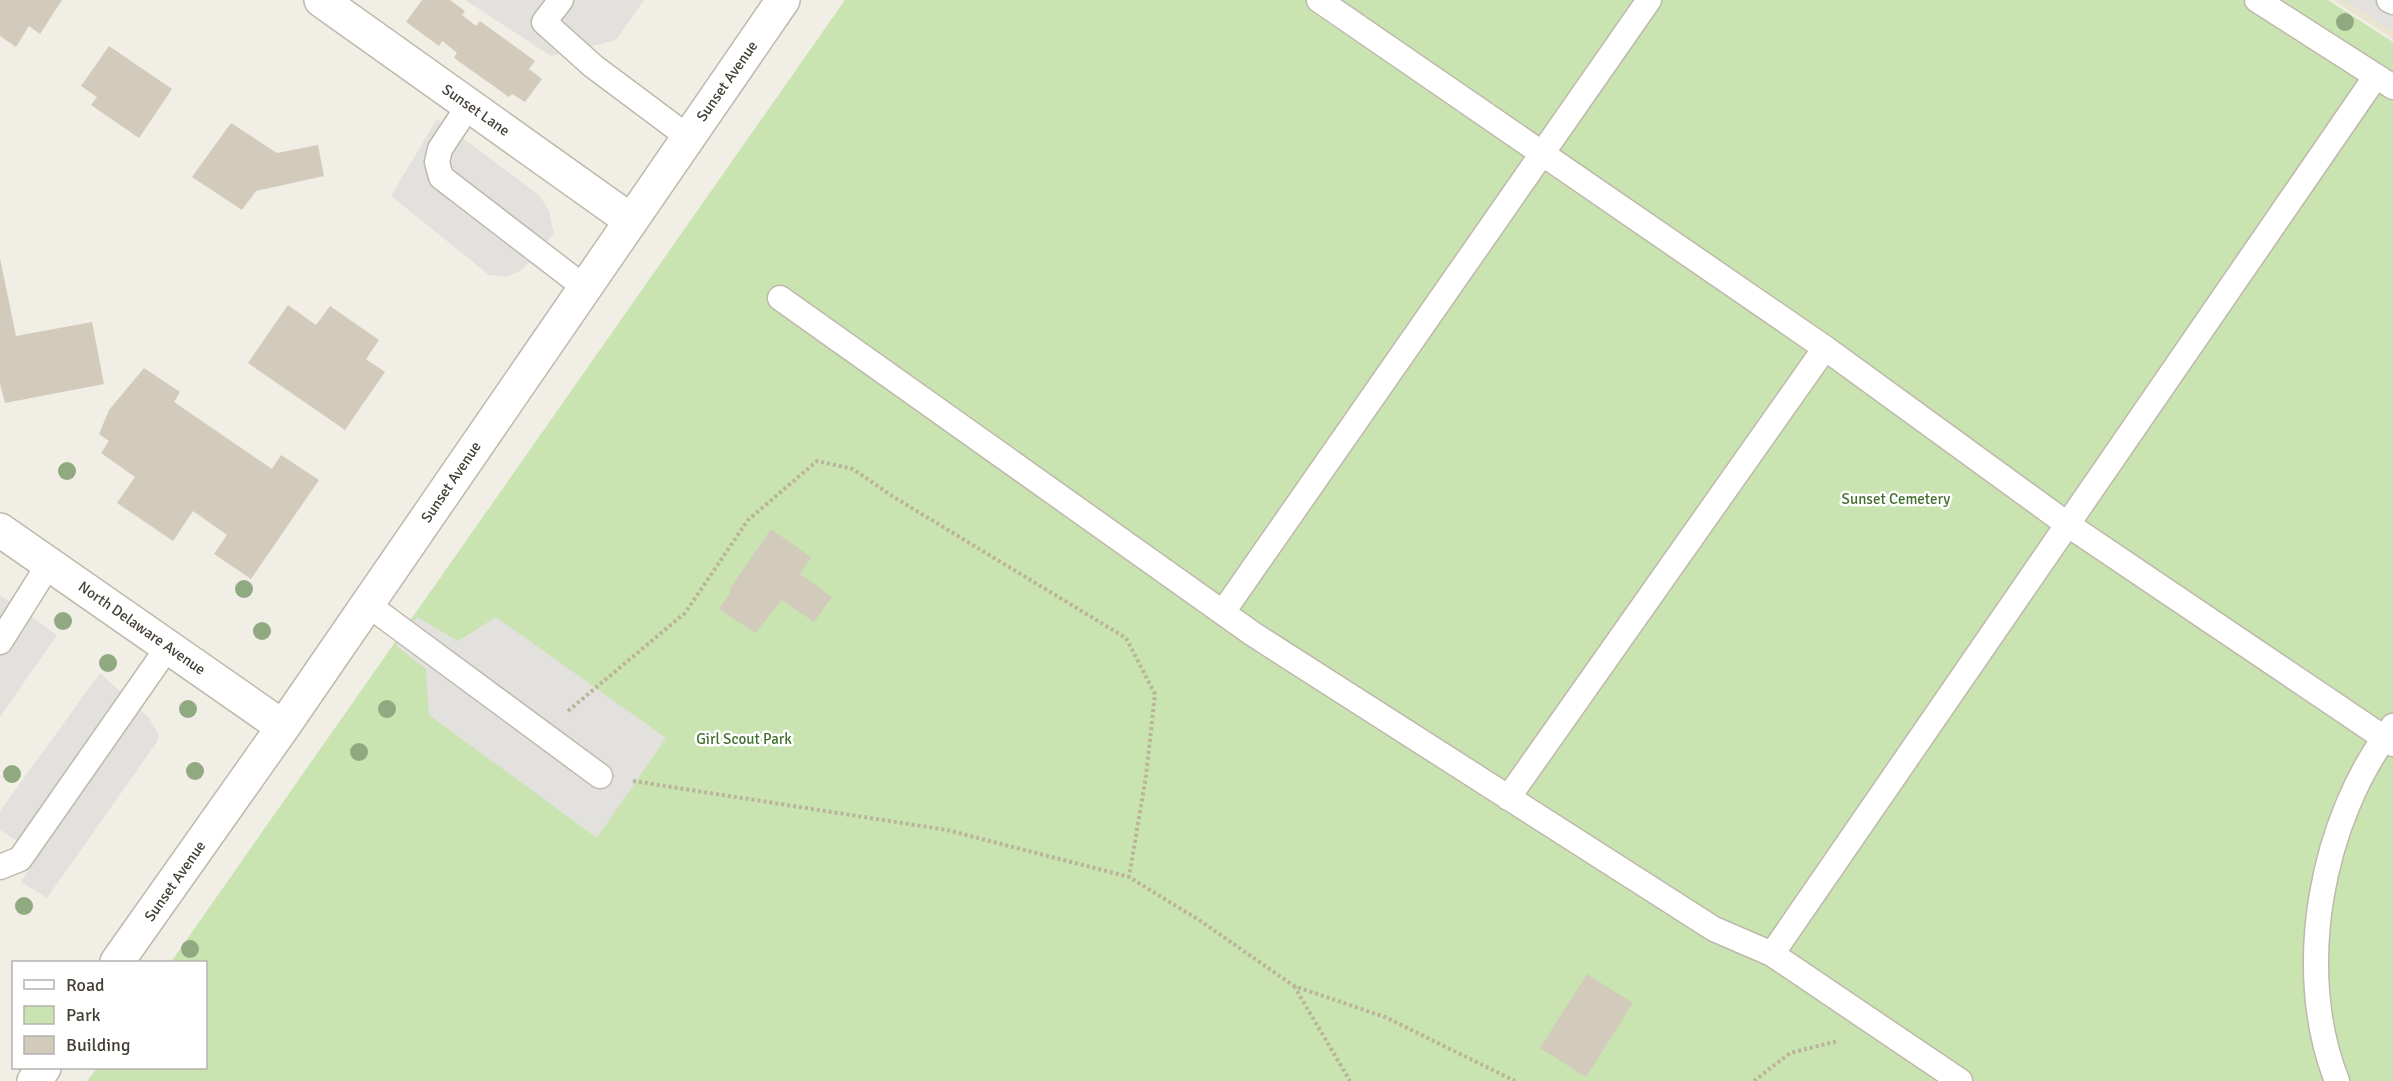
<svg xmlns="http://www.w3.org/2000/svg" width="2393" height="1081" viewBox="0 0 2393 1081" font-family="Signika,sans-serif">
  <rect width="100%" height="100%" fill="#f1eee5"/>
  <path fill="#e9e4d0" d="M2333 0H2393V39Z"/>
  <path fill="#c9e3b1" d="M845 0H2328L2393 42V1081H87L97 1068H206V962H171Z"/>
  <path fill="#e2e1dd" d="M465 0H644L616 40 551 56Z
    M2345 0H2393V31Z
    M437 119 540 196 549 211 554 234 522 270 507 277 489 275 391 196Z
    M0 595 57 635 0 717Z
    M417 617 458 641 496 617 666 738 597 838 429 715 426 669 396 646Z
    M100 673 149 718 159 735 157 742 47 898 21 882 38 855 0 830V811Z"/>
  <path fill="#d2cbbc" d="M0 0H62L40 34 29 26 16 47 0 36Z
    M422 0H450L465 11 462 15 476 26 480 21 535 61 529 69 542 79 525 102 512 94 509 97 454 58 457 53 445 43 442 41 439 46 406 22Z
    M109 46 172 89 139 138 91 105 97 97 81 86Z
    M231 123 277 153 318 145 324 176 256 191 242 210 192 177Z
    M0 258 16 336 92 322 104 384 5 403 0 384Z
    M288 305 316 325 330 306 379 340 366 359 385 372 345 430 248 363Z
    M144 368 180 392 174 402 272 469 281 455 319 480 251 579 214 554 227 535 193 511 173 541 117 503 135 477 101 453 109 441 99 434 109 410Z
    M771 529 811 557 800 574 832 597 814 622 782 600 755 633 719 609 731 591 729 590Z
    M1587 974 1633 1003 1586 1077 1540 1048Z"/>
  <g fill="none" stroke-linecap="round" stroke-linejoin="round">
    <defs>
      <path id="service" d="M561 0 544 22 593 66 688 137
        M1319 0 1825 348 2067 524 2393 744
        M2257 0 2393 87
        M2389 0 2393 2
        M469 105 440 149 437 162 441 177 584 287
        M780 298 1253 634 1714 929 1772 954 1960 1081
        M367 604 600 776
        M1223 612 1649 0
        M0 642 49 564
        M1508 798 1825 348
        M0 867 20 859 168 647
        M1772 954 2376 76
        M2337 1081C2293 970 2321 819 2393 726"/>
      <path id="minor" d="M321 0 630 220
        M0 530 283 727
        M117 962 283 727 783 0
        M34 1081 44 1068"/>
    </defs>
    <use href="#service" stroke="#bfb9ac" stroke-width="27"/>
    <use href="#minor" stroke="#bfb9ac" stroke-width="36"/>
    <path stroke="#bcb39b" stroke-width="4" stroke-dasharray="3 3" stroke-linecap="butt" d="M568 711 685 613 748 520 817 461 853 469 892 496 1126 638 1155 694 1146 776 1129 877
      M633 781 947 830 1129 877 1199 920 1294 986 1385 1017 1515 1081
      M1294 986 1350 1081
      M1754 1081 1790 1053 1838 1041"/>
    <use href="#service" stroke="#fff" stroke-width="24"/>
    <use href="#minor" stroke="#fff" stroke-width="33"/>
  </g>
  <g fill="#91a980">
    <circle cx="2345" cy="22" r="9"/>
    <circle cx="67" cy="471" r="9"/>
    <circle cx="244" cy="589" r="9"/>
    <circle cx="63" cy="621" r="9"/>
    <circle cx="262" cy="631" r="9"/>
    <circle cx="108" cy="663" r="9"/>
    <circle cx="188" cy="709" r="9"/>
    <circle cx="387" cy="709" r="9"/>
    <circle cx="359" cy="752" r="9"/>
    <circle cx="195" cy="771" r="9"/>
    <circle cx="12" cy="774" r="9"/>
    <circle cx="24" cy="906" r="9"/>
    <circle cx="190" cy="949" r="9"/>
  </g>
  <g text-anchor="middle" stroke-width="5" stroke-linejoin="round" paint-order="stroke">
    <g font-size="15" fill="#433f35" stroke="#fff">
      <text transform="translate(727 81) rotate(-55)" y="5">Sunset Avenue</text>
      <text transform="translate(476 110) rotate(35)" y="5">Sunset Lane</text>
      <text transform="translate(451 482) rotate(-56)" y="5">Sunset Avenue</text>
      <text transform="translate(142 628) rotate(35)" y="5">North Delaware Avenue</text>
      <text transform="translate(175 881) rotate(-55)" y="5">Sunset Avenue</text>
    </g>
    <g font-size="15" fill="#42702e" stroke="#fff">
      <text x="1896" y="504">Sunset Cemetery</text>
      <text x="744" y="744">Girl Scout Park</text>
    </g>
  </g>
  <rect x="12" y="961" width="195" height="108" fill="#ffffff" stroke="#b4b2ae" stroke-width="1.5"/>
  <rect x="24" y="980" width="30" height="9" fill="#ffffff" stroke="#b4b2ae" stroke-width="1.5"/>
  <text x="66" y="991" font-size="18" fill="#433f35">Road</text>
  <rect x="24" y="1006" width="30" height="18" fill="#c9e3b1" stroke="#b4b2ae" stroke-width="1.5"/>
  <text x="66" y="1021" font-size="18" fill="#433f35">Park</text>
  <rect x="24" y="1036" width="30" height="18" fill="#d2cbbc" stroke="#b4b2ae" stroke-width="1.5"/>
  <text x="66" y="1051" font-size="18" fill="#433f35">Building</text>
</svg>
